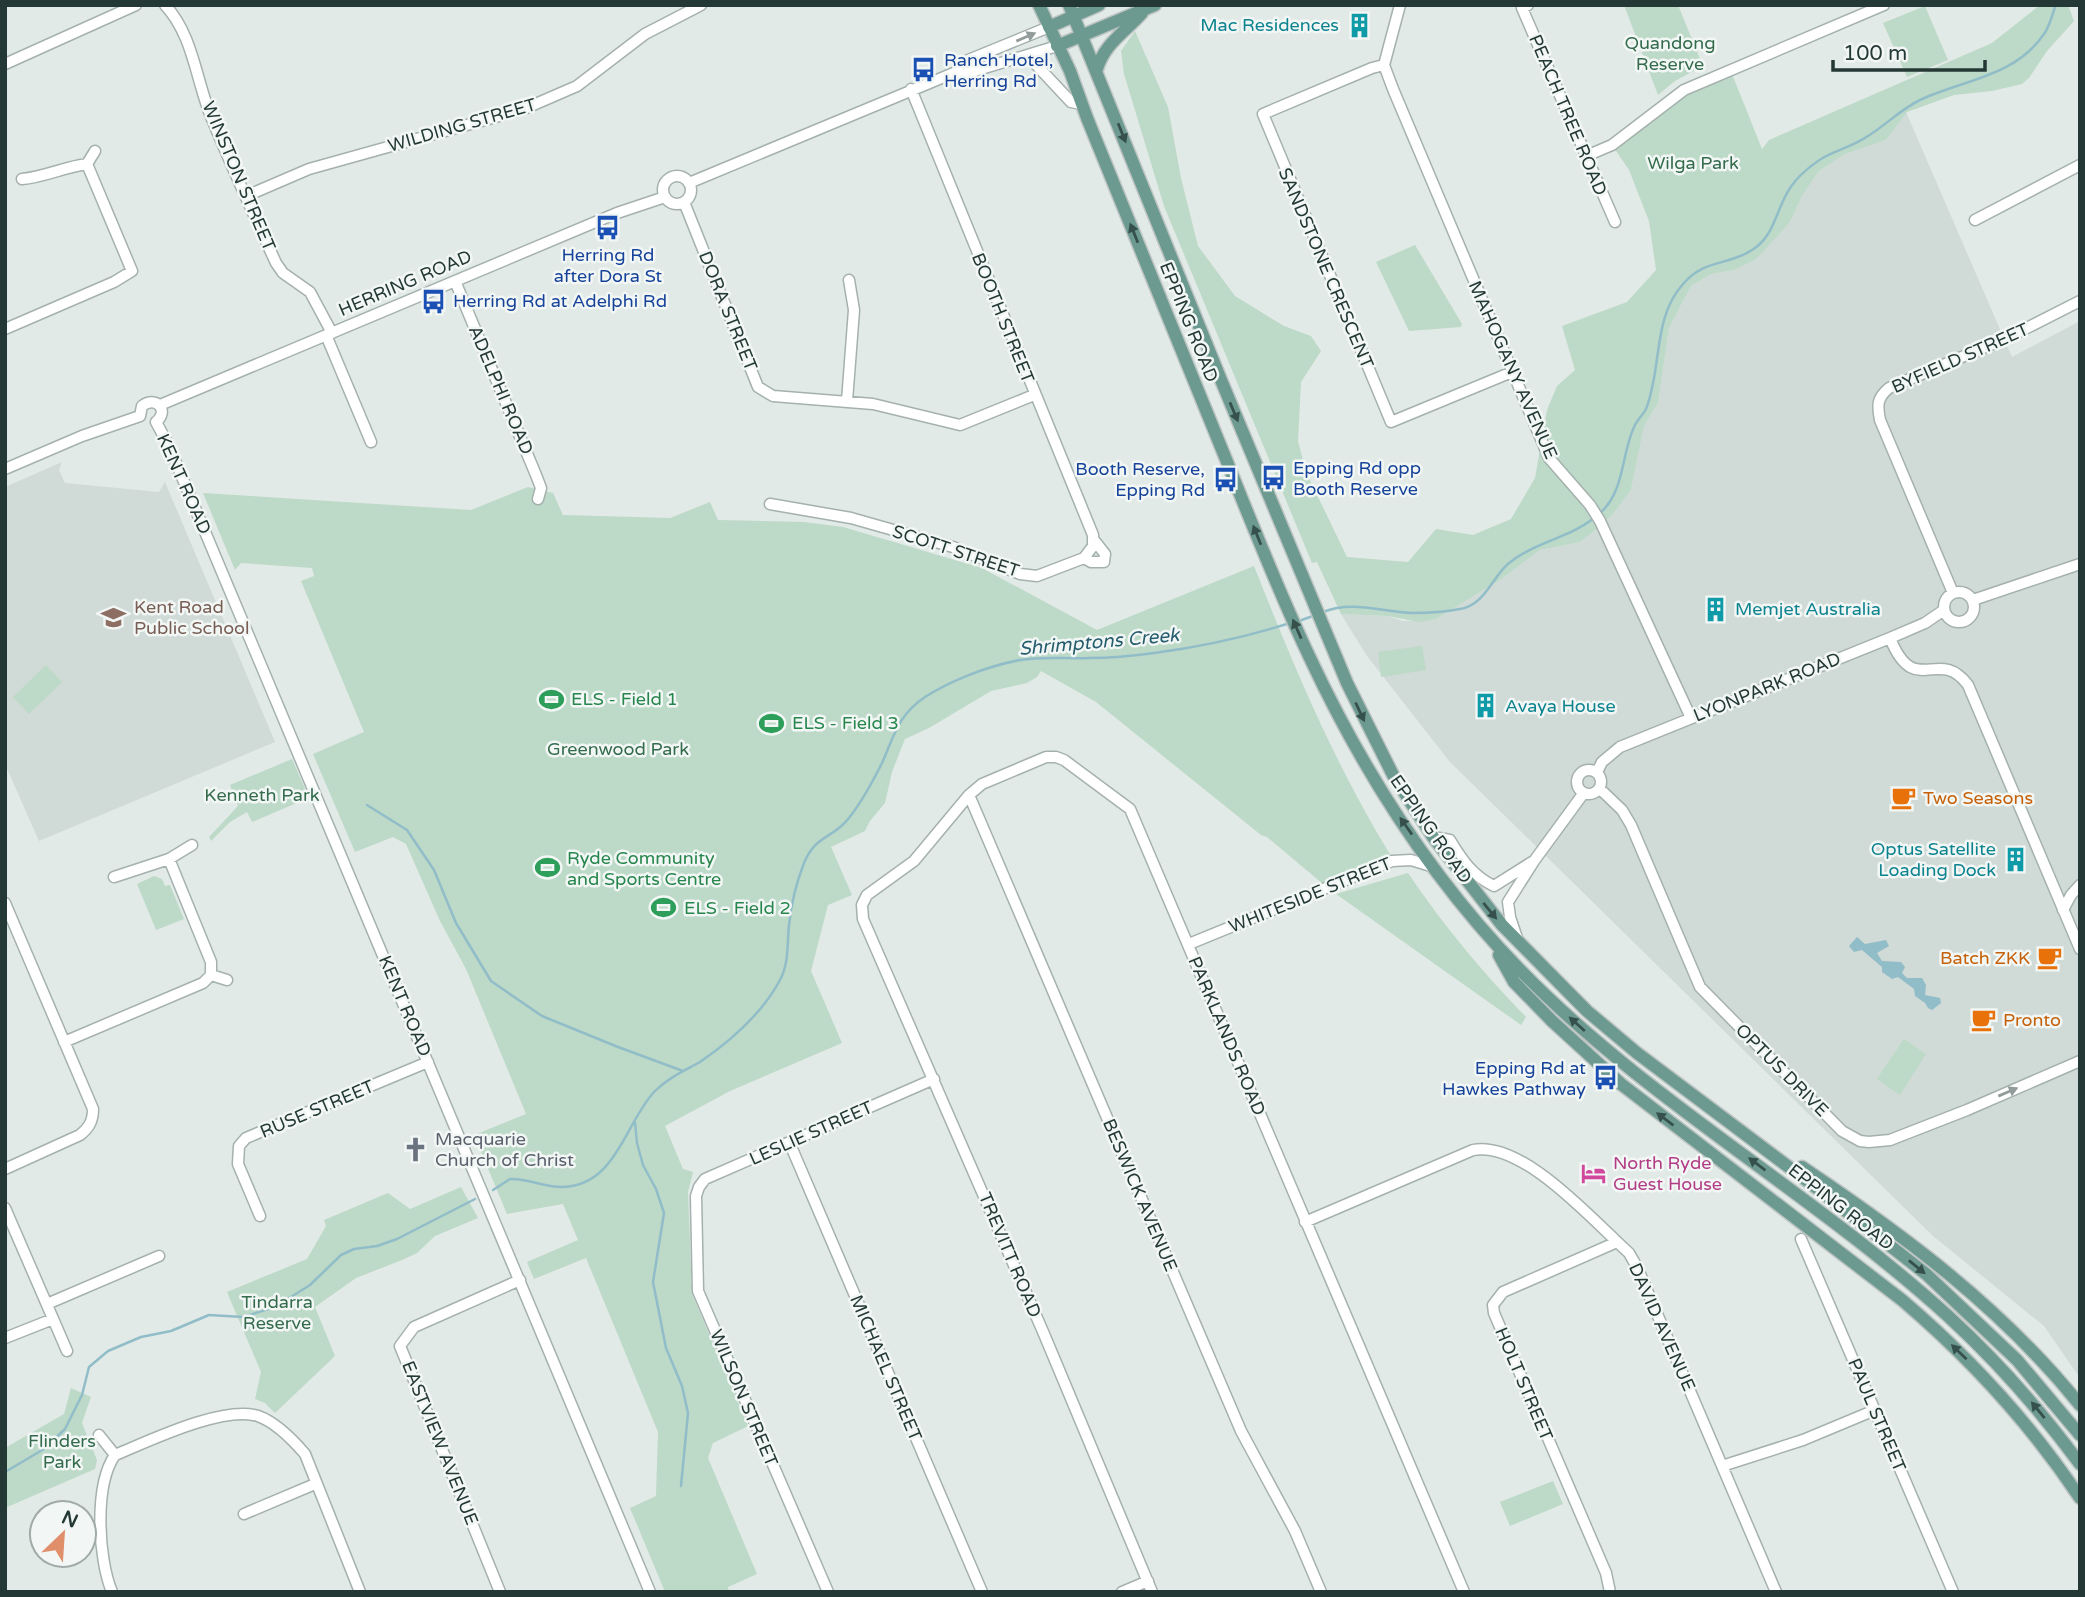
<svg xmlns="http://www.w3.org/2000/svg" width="2085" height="1597" viewBox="0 0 2085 1597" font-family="'Varela Round',sans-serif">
  <rect width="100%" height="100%" fill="#e2eae7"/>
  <path fill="#d0dad6" d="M1906 112 2012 357 2080 321V1378L2044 1326 1933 1236 1450 762 1367 656 1341 614 1388 616 1403 621 1436 619 1500 580 1540 550 1580 542 1593 532 1613 514 1631 490 1644 426 1658 403 1669 328 1691 286 1711 274 1734 270 1790 222 1802 196 1819 171 1845 154 1886 140Z
    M62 462 59 470 65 483 159 492 165 482 275 742 39 841 5 764V487Z"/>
  <path fill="#bdd9c7" d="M1624 5H1678L1703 66 1675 81 1658 95Z
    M2040 5H2068L2074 21 2047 51 2029 78 2022 84 1992 91 1954 95 1907 112 1886 140 1845 154 1819 171 1802 196 1790 222 1756 259 1734 270 1711 274 1691 286 1669 328 1658 403 1644 426 1631 490 1613 514 1593 532 1580 542 1540 550 1500 580 1436 619 1419 622 1388 616 1341 614 1317 562 1312 563 1164 206 1124 74 1121 51 1135 31 1168 107 1181 178 1198 246 1235 296 1284 326 1311 336 1321 351 1301 382 1298 441 1306 472 1347 557 1408 562 1436 529 1473 535 1511 519 1535 478 1547 410 1557 386 1575 370 1562 326 1627 302 1656 270 1649 221 1629 170 1612 145 1684 90 1730 69 1762 149 1769 140 1992 43Z
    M1925 6 1948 60 1907 77 1883 23Z
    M1415 245 1462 324 1461 327 1409 331 1376 262Z
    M528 487 553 493 563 515 670 518 710 502 718 520 804 522 843 527 982 568 1097 630 1254 566C1294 667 1334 763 1391 856L1323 884 1267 837 1261 835 1096 702 1041 671 1037 677 1027 683 991 691 929 728 905 739 892 772 885 803 870 821 865 831 831 847 852 895 828 905 811 971 842 1043 730 1091 665 1126 683 1169 693 1172 688 1192 692 1294 748 1426 713 1443 708 1458 757 1574 728 1587 729 1592H665L630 1508 656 1496 658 1432 586 1258 534 1279 527 1262 578 1240 563 1204 507 1214 474 1135 526 1114 466 969 440 921 406 844 393 837 355 852 313 754 364 732 301 581 314 576 312 568 241 563 235 570 203 493 471 510Z
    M1422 646 1426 670 1381 677 1378 652Z
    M46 665 62 682 29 714 13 697Z
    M292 759 310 800 299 802 252 822 247 812 230 822 211 841 209 837 238 806 230 785Z
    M1408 873C1443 925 1483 973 1526 1017L1521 1025 1336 894Z
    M154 876 162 879 165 886 170 885 184 919 156 930 137 884Z
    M1904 1039 1926 1054 1900 1095 1877 1079Z
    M461 1187 478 1218 435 1236 417 1253 402 1260 356 1278 315 1307 335 1356 275 1413 265 1403 255 1399 261 1372 227 1292 307 1259 326 1226 324 1220 388 1193 410 1209Z
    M71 1388 91 1397 82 1423 97 1460 95 1469 5 1508V1448L64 1414Z
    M1553 1481 1563 1504 1510 1526 1500 1502Z"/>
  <path fill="#91bdc9" d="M1857 937 1865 944 1886 940 1889 946 1877 953 1882 961 1901 962 1905 967 1902 973 1907 978H1922L1926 985 1925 995 1940 998 1941 1003 1932 1010 1928 1008 1925 1003 1915 996 1914 989 1898 977 1892 979 1882 972V967L1862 950 1854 952 1849 946Z"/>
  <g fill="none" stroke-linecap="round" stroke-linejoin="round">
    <path stroke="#91bdc9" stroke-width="2.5" d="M1599 514C1625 492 1621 455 1634 427 1637 420 1643 415 1646 409 1650 400 1652 388 1654 378 1660 346 1659 311 1683 284 1704 259 1728 266 1752 250 1772 238 1775 216 1785 197 1792 182 1807 168 1821 159 1836 150 1854 146 1868 136 1886 125 1901 109 1920 100 1962 80 2015 77 2044 34 2050 26 2052 14 2056 5
      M1323 612C1353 600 1381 612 1412 613 1427 613 1445 612 1460 609 1485 605 1492 577 1509 563 1535 542 1569 538 1594 518
      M1296 622 1313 616
      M367 805 407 830 434 870 456 923 491 981 542 1016 618 1047 683 1071
      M635 1123 637 1143 643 1165 656 1189 664 1213 653 1282 666 1348 682 1386 688 1413 681 1486
      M493 1190 510 1179C528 1178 545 1188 563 1187 617 1185 625 1122 655 1091 668 1078 684 1071 700 1062 732 1040 763 1013 781 978 789 962 787 943 789 925 791 905 797 881 804 863 816 834 833 839 849 818 860 804 874 779 882 763 894 736 898 715 925 697 952 680 988 666 1020 660 1043 656 1066 659 1089 658 1111 658 1133 656 1154 653 1200 647 1246 637 1290 623
      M5 1472 44 1449 65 1429 82 1395 89 1367 108 1351 141 1337 171 1331 209 1315 243 1317 275 1307 310 1285 341 1255 354 1249 377 1246 397 1239 475 1199"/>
    <defs>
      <path id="minor" d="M165 5C194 36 196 82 212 119 232 168 254 215 276 263L283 273 310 292 332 333
        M1400 5 1384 65 1393 89 1549 458 1590 505 1600 521 1691 718
        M1528 5 1522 8 1615 222
        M1028 56 1071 102 1081 104
        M5 64 136 5
        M1384 65 1372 68 1263 114 1391 422 1512 372
        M956 72 968 73 1057 46
        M1586 156 1612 145 1684 90 1884 5
        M87 164 95 151
        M663 190a14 14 0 1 1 28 0a14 14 0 1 1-28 0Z
        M689 183 956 72 966 61 1049 27
        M246 196 309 169 524 109 577 86 645 34 701 5
        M684 202 758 387 773 396 873 404 960 425 1034 395
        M1975 220 2080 165
        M455 281 536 475 541 488 538 499
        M5 329 114 282 132 271 87 164C64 167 45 177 22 179
        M326 335 371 442
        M847 401 854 310 849 280
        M160 405 617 213 665 197
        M140 416 142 406C156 395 170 411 156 422
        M156 422 169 446 650 1592
        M5 469 82 436 140 416
        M770 504 851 518 953 547 1020 574 1037 576 1084 558 1093 546V535C1033 386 971 238 911 89
        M1084 558 1091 562H1104L1105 554 1094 540
        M1944 607a15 15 0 1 1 30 0a15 15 0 1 1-30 0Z
        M1953 593 1880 420C1877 405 1877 398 1889 388L2011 336 2080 301
        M1973 600 2080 564
        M1890 638C1915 700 1938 645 1968 685L2080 949
        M1577 782a12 12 0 1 1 24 0a12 12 0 1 1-24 0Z
        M1597 772 1602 762 1620 747 1890 638 1925 623 1944 610
        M1600 789 1622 810 1631 825 1700 987 1842 1131 1860 1141 1869 1142 1890 1140 1967 1110 2080 1061
        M969 795 1241 1431 1295 1531 1321 1592
        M1433 837 1450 840C1462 860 1473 876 1494 886L1532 862
        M114 877 169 859 192 845
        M5 903 93 1109C93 1121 89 1128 80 1135L5 1169
        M2063 910 2071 895 2080 885
        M1517 938 1510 917 1508 902 1534 861 1583 794
        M1189 944 1392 861 1411 860 1434 867
        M211 975 227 980
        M64 1042 203 983 211 975V962L169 859
        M790 1144 982 1592
        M5 1208 67 1351
        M260 1216 238 1164 239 1146 246 1138 428 1062
        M1305 1222 1473 1150C1523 1140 1594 1222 1629 1253L1637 1267 1776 1592
        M1801 1239 1953 1592
        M47 1304 159 1256
        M5 1338 53 1319
        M99 1435 115 1455
        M115 1455C149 1441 223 1405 258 1416 275 1422 293 1440 305 1454L360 1592
        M1722 1466 1803 1440 1875 1410
        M244 1514 315 1484
        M112 1592C98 1558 94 1485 115 1455
        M500 1592 400 1346 414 1327 520 1280
        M828 1592 698 1291 696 1196 699 1187 705 1179 934 1079
        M1122 1592 1148 1581
        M1152 1592 1044 1334 863 919 862 905 867 895 914 861 969 795 982 784 1046 757H1056L1064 760 1130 809 1464 1592
        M1610 1592 1606 1573 1494 1313 1493 1305 1503 1292 1617 1242"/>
      <path id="major" d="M1039 5 1070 71 1087 118C1132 229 1178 341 1223 452 1251 521 1278 591 1310 658 1363 771 1433 881 1521 971 1649 1102 1813 1193 1948 1316 1997 1361 2041 1411 2080 1464
        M1069 5 1221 380 1347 683 1393 775 1433 837 1502 925 1587 1011 1637 1053 1814 1186 1926 1274 2017 1360 2080 1435
        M1049 27 1099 5
        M1057 46 1155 5
        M1097 69C1104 44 1125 32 1142 13
        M1499 955 1514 982 1552 1021 1621 1084 1902 1300C1970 1358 2030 1423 2080 1498
        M1802 1167C1905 1236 2002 1308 2080 1405"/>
    </defs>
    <use href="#minor" stroke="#a5b1ae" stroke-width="13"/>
    <use href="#major" stroke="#bdc4c2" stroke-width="15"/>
    <use href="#minor" stroke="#fff" stroke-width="10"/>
    <use href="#major" stroke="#6c9a91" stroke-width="12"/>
  </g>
  <defs><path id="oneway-solid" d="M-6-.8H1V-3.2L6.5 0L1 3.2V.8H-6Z" transform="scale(1.75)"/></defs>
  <g fill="#929c9a">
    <use href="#oneway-solid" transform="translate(1026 37) rotate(-23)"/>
    <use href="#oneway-solid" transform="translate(2008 1092) rotate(-23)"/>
  </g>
  <g fill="#36514c">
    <use href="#oneway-solid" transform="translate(1122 133) rotate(68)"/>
    <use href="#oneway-solid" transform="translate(1134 233) rotate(-112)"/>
    <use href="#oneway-solid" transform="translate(1234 412) rotate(67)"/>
    <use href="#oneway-solid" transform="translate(1257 535) rotate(-112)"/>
    <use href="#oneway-solid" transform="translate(1297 629) rotate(-114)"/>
    <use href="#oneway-solid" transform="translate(1360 712) rotate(65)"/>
    <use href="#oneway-solid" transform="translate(1406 826) rotate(-125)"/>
    <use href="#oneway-solid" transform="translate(1490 911) rotate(51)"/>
    <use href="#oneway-solid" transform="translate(1577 1024) rotate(-138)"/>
    <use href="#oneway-solid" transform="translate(1665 1119) rotate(-143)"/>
    <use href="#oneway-solid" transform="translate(1757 1164) rotate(-143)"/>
    <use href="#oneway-solid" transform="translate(1917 1267) rotate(39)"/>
    <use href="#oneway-solid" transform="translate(1959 1352) rotate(-136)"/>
    <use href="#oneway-solid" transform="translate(2038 1410) rotate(-129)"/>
  </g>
  <defs>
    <symbol id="building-bare" viewBox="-9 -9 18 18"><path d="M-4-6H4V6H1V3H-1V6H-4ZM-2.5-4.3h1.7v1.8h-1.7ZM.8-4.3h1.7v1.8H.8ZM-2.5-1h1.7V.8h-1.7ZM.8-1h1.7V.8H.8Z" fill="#0f9aa8" stroke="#f2f7f5" stroke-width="2.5" paint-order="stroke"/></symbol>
    <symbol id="bus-bare" viewBox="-9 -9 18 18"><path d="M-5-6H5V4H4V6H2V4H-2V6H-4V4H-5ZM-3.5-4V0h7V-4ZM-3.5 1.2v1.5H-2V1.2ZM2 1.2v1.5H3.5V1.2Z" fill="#1a4fb4" stroke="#f2f7f5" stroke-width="2.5" paint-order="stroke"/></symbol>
    <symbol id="school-bare" viewBox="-9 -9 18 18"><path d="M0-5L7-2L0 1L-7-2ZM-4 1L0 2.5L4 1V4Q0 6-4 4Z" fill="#8d6e63" stroke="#f2f7f5" stroke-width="2.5" paint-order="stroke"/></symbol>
    <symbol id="stadium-bare" viewBox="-9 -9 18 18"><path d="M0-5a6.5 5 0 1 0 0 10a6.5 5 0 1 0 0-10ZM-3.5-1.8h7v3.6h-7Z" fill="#2e9e5b" stroke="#f2f7f5" stroke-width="2.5" paint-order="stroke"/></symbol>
    <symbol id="cafe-bare" viewBox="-9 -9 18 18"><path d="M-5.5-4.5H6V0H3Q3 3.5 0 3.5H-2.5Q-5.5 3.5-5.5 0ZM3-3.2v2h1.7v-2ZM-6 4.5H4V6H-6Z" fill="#e8710a" stroke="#f2f7f5" stroke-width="2.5" paint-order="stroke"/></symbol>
    <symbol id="church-bare" viewBox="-9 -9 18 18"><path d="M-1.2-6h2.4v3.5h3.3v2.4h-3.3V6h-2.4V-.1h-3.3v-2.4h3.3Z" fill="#6b7280" stroke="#f2f7f5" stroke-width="2.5" paint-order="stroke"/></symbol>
    <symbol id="hotel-bare" viewBox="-9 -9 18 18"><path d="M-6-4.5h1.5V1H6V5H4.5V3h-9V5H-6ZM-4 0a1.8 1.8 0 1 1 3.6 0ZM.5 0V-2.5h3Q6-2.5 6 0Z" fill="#d1479c" stroke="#f2f7f5" stroke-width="2.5" paint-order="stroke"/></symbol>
  </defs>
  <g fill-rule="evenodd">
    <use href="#building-bare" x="1342" y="8" width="35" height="35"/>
    <use href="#bus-bare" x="906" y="52" width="35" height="35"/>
    <use href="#bus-bare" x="590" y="210" width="35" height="35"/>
    <use href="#bus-bare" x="416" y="284" width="35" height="35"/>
    <use href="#bus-bare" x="1256" y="460" width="35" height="35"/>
    <use href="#bus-bare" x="1208" y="462" width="35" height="35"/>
    <use href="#building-bare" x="1698" y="592" width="35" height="35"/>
    <use href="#school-bare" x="96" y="600" width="35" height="35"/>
    <use href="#stadium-bare" x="534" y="682" width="35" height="35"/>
    <use href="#building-bare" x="1468" y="688" width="35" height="35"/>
    <use href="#stadium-bare" x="754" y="706" width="35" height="35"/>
    <use href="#cafe-bare" x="1886" y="780" width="35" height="35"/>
    <use href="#building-bare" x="1998" y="842" width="35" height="35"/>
    <use href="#stadium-bare" x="530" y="850" width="35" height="35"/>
    <use href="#stadium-bare" x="646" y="890" width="35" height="35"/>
    <use href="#cafe-bare" x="2032" y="940" width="35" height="35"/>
    <use href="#cafe-bare" x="1966" y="1002" width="35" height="35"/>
    <use href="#bus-bare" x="1588" y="1060" width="35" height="35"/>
    <use href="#church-bare" x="398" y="1132" width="35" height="35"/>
    <use href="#hotel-bare" x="1576" y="1156" width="35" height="35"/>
  </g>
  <g text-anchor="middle" stroke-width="5" stroke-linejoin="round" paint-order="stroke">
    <g font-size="18" fill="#0d838f" stroke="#f2f7f5" text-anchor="end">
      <text x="1339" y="31">Mac Residences</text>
      <text x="1735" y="615" text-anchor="start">Memjet Australia</text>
      <text x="1505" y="712" text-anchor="start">Avaya House</text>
      <text x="1996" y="855">Optus Satellite<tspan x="1996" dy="21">Loading Dock</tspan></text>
    </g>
    <g font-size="18" fill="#336b4c" stroke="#f2f7f5">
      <text x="1670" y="49">Quandong<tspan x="1670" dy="21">Reserve</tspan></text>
      <text x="1693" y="169">Wilga Park</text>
      <text x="618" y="755">Greenwood Park</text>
      <text x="262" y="801">Kenneth Park</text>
      <text x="277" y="1308">Tindarra<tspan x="277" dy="21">Reserve</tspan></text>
      <text x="62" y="1447">Flinders<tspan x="62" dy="21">Park</tspan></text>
    </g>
    <g font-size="18" fill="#164399" stroke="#f2f7f5" text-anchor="start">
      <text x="944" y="66">Ranch Hotel,<tspan x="944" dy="21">Herring Rd</tspan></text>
      <text x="608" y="261" text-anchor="middle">Herring Rd<tspan x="608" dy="21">after Dora St</tspan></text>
      <text x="453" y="307">Herring Rd at Adelphi Rd</text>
      <text x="1293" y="474">Epping Rd opp<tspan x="1293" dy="21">Booth Reserve</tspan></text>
      <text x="1205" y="475" text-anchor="end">Booth Reserve,<tspan x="1205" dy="21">Epping Rd</tspan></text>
      <text x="1586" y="1074" text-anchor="end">Epping Rd at<tspan x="1586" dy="21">Hawkes Pathway</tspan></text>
    </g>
    <g font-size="18" fill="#243935" stroke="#f2f7f5">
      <text transform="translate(1568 115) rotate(67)" y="6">PEACH TREE ROAD</text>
      <text transform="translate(462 125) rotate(-16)" y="6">WILDING STREET</text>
      <text transform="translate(239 176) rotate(67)" y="6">WINSTON STREET</text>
      <text transform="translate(1326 268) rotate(67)" y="6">SANDSTONE CRESCENT</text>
      <text transform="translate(405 283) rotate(-23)" y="6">HERRING ROAD</text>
      <text transform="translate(728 311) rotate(68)" y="6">DORA STREET</text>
      <text transform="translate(1003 318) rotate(68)" y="6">BOOTH STREET</text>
      <text transform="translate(1189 322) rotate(68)" y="6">EPPING ROAD</text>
      <text transform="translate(1960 358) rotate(-24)" y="6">BYFIELD STREET</text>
      <text transform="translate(1513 370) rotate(66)" y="6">MAHOGANY AVENUE</text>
      <text transform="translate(501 390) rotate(67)" y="6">ADELPHI ROAD</text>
      <text transform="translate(184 484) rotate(66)" y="6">KENT ROAD</text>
      <text transform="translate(956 551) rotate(18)" y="6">SCOTT STREET</text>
      <text transform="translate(1767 687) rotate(-22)" y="6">LYONPARK ROAD</text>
      <text transform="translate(1431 829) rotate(55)" y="6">EPPING ROAD</text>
      <text transform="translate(1310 895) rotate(-22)" y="6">WHITESIDE STREET</text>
      <text transform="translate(405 1006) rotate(67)" y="6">KENT ROAD</text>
      <text transform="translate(1227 1036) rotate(67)" y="6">PARKLANDS ROAD</text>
      <text transform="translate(1782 1070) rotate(45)" y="6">OPTUS DRIVE</text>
      <text transform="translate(317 1109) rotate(-23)" y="6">RUSE STREET</text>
      <text transform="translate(811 1133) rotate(-24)" y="6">LESLIE STREET</text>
      <text transform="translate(1140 1195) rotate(67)" y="6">BESWICK AVENUE</text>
      <text transform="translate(1841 1207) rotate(38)" y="6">EPPING ROAD</text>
      <text transform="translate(1010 1255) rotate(67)" y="6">TREVITT ROAD</text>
      <text transform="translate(1662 1327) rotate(66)" y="6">DAVID AVENUE</text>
      <text transform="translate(886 1368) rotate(67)" y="6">MICHAEL STREET</text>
      <text transform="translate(1524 1384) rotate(67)" y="6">HOLT STREET</text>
      <text transform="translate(744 1398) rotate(67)" y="6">WILSON STREET</text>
      <text transform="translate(1877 1415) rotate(67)" y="6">PAUL STREET</text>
      <text transform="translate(440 1443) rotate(68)" y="6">EASTVIEW AVENUE</text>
    </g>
    <g font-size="18" fill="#785e54" stroke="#f2f7f5" text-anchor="start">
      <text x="134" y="613">Kent Road<tspan x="134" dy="21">Public School</tspan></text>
    </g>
    <g font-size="18" fill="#27864d" stroke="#f2f7f5" text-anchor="start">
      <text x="571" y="705">ELS - Field 1</text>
      <text x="792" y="729">ELS - Field 3</text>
      <text x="567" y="864">Ryde Community<tspan x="567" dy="21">and Sports Centre</tspan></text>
      <text x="684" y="914">ELS - Field 2</text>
    </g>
    <g font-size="18" fill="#c56008" stroke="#f2f7f5" text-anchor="start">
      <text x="1923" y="804">Two Seasons</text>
      <text x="2030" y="964" text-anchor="end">Batch ZKK</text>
      <text x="2003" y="1026">Pronto</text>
    </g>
    <g font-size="18" fill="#5b616d" stroke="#f2f7f5" text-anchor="start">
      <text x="435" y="1145">Macquarie<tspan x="435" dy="21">Church of Christ</tspan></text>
    </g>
    <g font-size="18" fill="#b23c85" stroke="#f2f7f5" text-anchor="start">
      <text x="1613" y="1169">North Ryde<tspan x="1613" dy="21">Guest House</tspan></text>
    </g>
    <g font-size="19" font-style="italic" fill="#265d6e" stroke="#f2f7f5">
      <text transform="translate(1099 641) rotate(-5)" y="7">Shrimptons Creek</text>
    </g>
  </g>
  <rect width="2085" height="1597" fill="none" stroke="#243935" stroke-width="14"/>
  <g transform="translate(63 1534) rotate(25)"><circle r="33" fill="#f2f7f5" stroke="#a0aba8" stroke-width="2"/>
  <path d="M0-5L12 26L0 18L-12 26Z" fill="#e18e6a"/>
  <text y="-10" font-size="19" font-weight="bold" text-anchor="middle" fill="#243935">N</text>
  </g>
  <path d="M1833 60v10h152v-10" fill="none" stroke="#243935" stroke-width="3.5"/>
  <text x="1843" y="60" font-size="21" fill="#243935" stroke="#f2f7f5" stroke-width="5" paint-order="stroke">100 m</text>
</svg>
